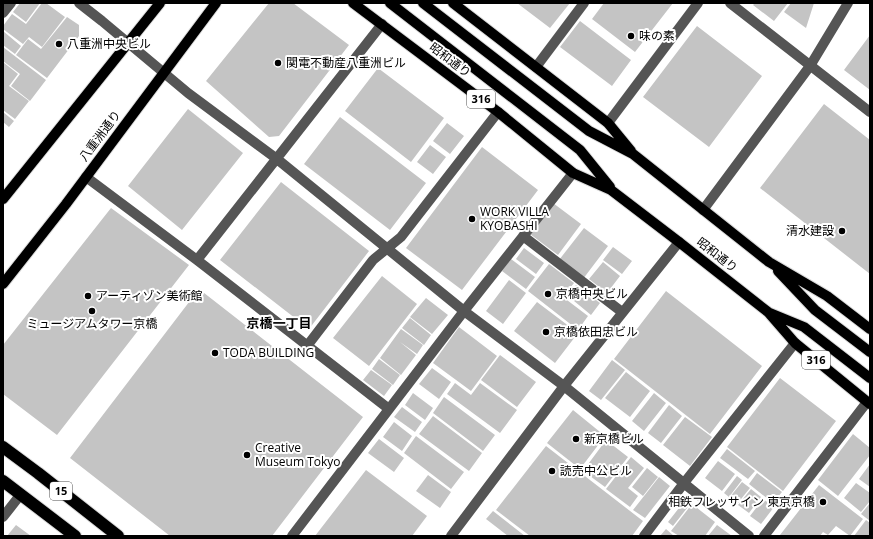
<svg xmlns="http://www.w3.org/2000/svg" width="873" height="539" viewBox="0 0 873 539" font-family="'Open Sans','Noto Sans JP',sans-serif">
  <rect width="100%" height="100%" fill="#fff"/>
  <path fill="#c4c4c4" d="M20 3H40L26 22 13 12Z
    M42 3H46L65 17 42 47 29 37 23 44 3 29V26L12 14 26 24Z
    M269 3H293L349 45 279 136 269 137 206 81Z
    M517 3H570L550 28Z
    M604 3H673L635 52 592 19Z
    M755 3H788L774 21 753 5Z
    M791 3H814L806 28 784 12Z
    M67 17 79 25V36L47 78 16 55 28 39 41 49Z
    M580 21 631 60 612 86 560 47Z
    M697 26 762 76 709 147 643 97Z
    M3 31 21 46 15 54 3 45Z
    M870 35V90L844 70Z
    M3 47 46 80 30 101 11 86 20 74 3 61Z
    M3 62 18 74 9 86 29 101 15 119 3 110Z
    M378 68 444 118 411 162 345 111Z
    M824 104 870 140V274L760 188Z
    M188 109 243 153 182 230 128 186Z
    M3 112 14 121 9 127 3 122Z
    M340 117 426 183 390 230 304 164Z
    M447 123 464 136 450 154 433 141Z
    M430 145 446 157 433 174 417 162Z
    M482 147 538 190 462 290 406 248Z
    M281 182 369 251 309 329 220 260Z
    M553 203 581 224 558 255 530 234Z
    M111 208 189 265 57 435 3 394V345Z
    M584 228 608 246 583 279 559 260Z
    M613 247 632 261 622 274 603 260Z
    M524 248 544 263 536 274 516 259Z
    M511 259 535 277 526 289 502 271Z
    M603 262 620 276 607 293 589 279Z
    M549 264 574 283 563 297 588 316 578 330 528 291Z
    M382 276 417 304 369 366 333 338Z
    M509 280 526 293 503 324 486 311Z
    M576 285 600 303 591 315 568 296Z
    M199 289 363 417 272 536H170L70 458Z
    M666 291 762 366 710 434 614 359Z
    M426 298 448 315 432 334 410 317Z
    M537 302 578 333 555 363 514 331Z
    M410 318 431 335 424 345 402 328Z
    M459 327 497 356 471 391 433 363Z
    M401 329 423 345 417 354 400 342 416 355 401 375 380 358Z
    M500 355 536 382 517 407 481 380Z
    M379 359 400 375 393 385 372 369Z
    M612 360 625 370 601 400 589 391Z
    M432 368 451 382 439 399 419 384Z
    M371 370 392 385 384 396 363 380Z
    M626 372 650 391 630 417 605 398Z
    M780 378 836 421 783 491 727 447Z
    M455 383 471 395 480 383 517 410 500 433 447 394Z
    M413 393 433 408 425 420 405 405Z
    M654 393 666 403 644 431 632 421Z
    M444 397 495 435 483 451 433 413Z
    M669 405 682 416 661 443 648 433Z
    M402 407 422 422 415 432 394 417Z
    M573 410 605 436 580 469 547 443Z
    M433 416 482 453 469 471 419 434Z
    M685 417 712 437 690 466 663 445Z
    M394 422 412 436 402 451 383 437Z
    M853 434 870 448V455L838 496 818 480Z
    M416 436 464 472 451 489 404 453Z
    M379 439 404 458 394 472 368 453Z
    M606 440 628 457 605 487 583 471Z
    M546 446 643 521 632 536H530L496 510Z
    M727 449 755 471 748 479 720 458Z
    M631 457 644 468 628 488 638 496 630 507 606 489Z
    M718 461 735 474 722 491 705 478Z
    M870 464V487L859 479Z
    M647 468 658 477 643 496 632 487Z
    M366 470 427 516 412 536H315Z
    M757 473 782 492 773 503 749 484Z
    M428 475 451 492 440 508 416 491Z
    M737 476 742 480 729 497 724 493Z
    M659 477 670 486 645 518 633 510Z
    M742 482 750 488 737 504 729 498Z
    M856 483 870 493V501L861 512 844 498Z
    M819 485 863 519 850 536 836 526 828 535 823 532 820 536H781L780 535Z
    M751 489 761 497 749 513 738 505Z
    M686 499 691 503 673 526 668 522Z
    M763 499 774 507 761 524 750 516Z
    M870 503V521L861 514Z
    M692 504 715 522 705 536H679L671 531Z
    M493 511 525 536H508L486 519Z
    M866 520 870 523V536H854Z
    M16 525 31 536H7Z
    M717 525 732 536H708Z
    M666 529 674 536H660Z"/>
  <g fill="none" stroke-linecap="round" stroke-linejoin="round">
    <defs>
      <path id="major" d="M353 3 498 112 573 173 611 190 679 242 768 312 795 343 870 404
        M390 3 580 150 610 187
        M423 3 589 131 633 154 769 262 827 296 870 329
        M453 3 608 123 631 151
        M3 199 160 3
        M778 271 815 310 870 352
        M3 284 66 204 216 3
        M770 313 804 327 870 378"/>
      <path id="highway" d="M3 447 38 473 118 536
        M3 481 75 536"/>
    </defs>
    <use href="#major" stroke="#dbdbdb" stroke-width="12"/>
    <use href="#highway" stroke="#dbdbdb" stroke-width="14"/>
    <path stroke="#555" stroke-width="10" d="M79 3 102 21 188 93 277 159 464 311 564 386 749 536
      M730 3 870 112
      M3 13 11 3
      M536 67 584 3
      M608 123 698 3
      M86 177 197 260 389 409
      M703 210 810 66 848 3
      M523 236 622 312
      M197 260 382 24
      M307 346 373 260 401 237 498 112
      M3 517 21 494
      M292 536 464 311 573 173
      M451 536 564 386 679 242
      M644 536 684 483 795 343
      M764 536 867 402"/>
    <use href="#major" stroke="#000" stroke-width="10"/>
    <use href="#highway" stroke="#000" stroke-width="12"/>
  </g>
  <g fill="#000" stroke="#fff" stroke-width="1.5">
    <circle cx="631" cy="36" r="4"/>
    <circle cx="59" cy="44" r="4"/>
    <circle cx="278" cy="63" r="4"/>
    <circle cx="472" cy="219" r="4"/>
    <circle cx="842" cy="231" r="4"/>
    <circle cx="548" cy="294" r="4"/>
    <circle cx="88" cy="296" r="4"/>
    <circle cx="92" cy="311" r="4"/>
    <circle cx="546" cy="332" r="4"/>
    <circle cx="215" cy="353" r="4"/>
    <circle cx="576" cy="439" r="4"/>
    <circle cx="247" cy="455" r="4"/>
    <circle cx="552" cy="471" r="4"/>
    <circle cx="823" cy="502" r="4"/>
  </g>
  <g text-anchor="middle" stroke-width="4" stroke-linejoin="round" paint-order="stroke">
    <g fill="#fff" stroke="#4c4c4c" stroke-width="1">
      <rect x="467" y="90" width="28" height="18" rx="3"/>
      <rect x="802" y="351" width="28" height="18" rx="3"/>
      <rect x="50" y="482" width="22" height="18" rx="3"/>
    </g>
    <g font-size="11" font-weight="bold" fill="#000">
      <text x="481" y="103">316</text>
      <text x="816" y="364">316</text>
      <text x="61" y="495">15</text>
    </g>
    <g font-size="12" fill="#000" stroke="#fff" text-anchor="start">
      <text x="639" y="40">味の素</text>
      <text x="67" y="48">八重洲中央ビル</text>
      <text x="286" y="67">関電不動産八重洲ビル</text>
      <text x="480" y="216">WORK VILLA<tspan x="480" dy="14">KYOBASHI</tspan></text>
      <text x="834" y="235" text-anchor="end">清水建設</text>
      <text x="556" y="298">京橋中央ビル</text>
      <text x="96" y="300">アーティゾン美術館</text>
      <text x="92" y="328" text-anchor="middle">ミュージアムタワー京橋</text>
      <text x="554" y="336">京橋依田忠ビル</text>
      <text x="223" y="357">TODA BUILDING</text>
      <text x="584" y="443">新京橋ビル</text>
      <text x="255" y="452">Creative<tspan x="255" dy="14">Museum Tokyo</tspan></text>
      <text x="560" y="475">読売中公ビル</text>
      <text x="815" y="506" text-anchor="end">相鉄フレッサイン 東京京橋</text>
    </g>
    <g font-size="12" fill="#000" stroke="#fff">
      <text transform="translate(450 60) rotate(37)" y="4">昭和通り</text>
      <text transform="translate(100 136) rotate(-53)" y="4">八重洲通り</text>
      <text transform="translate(717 255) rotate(38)" y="4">昭和通り</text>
    </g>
    <g font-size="13" font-weight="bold" fill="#000" stroke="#fff">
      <text x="279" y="328">京橋一丁目</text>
    </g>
  </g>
  <rect width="873" height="539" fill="none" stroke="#000000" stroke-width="8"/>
</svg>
